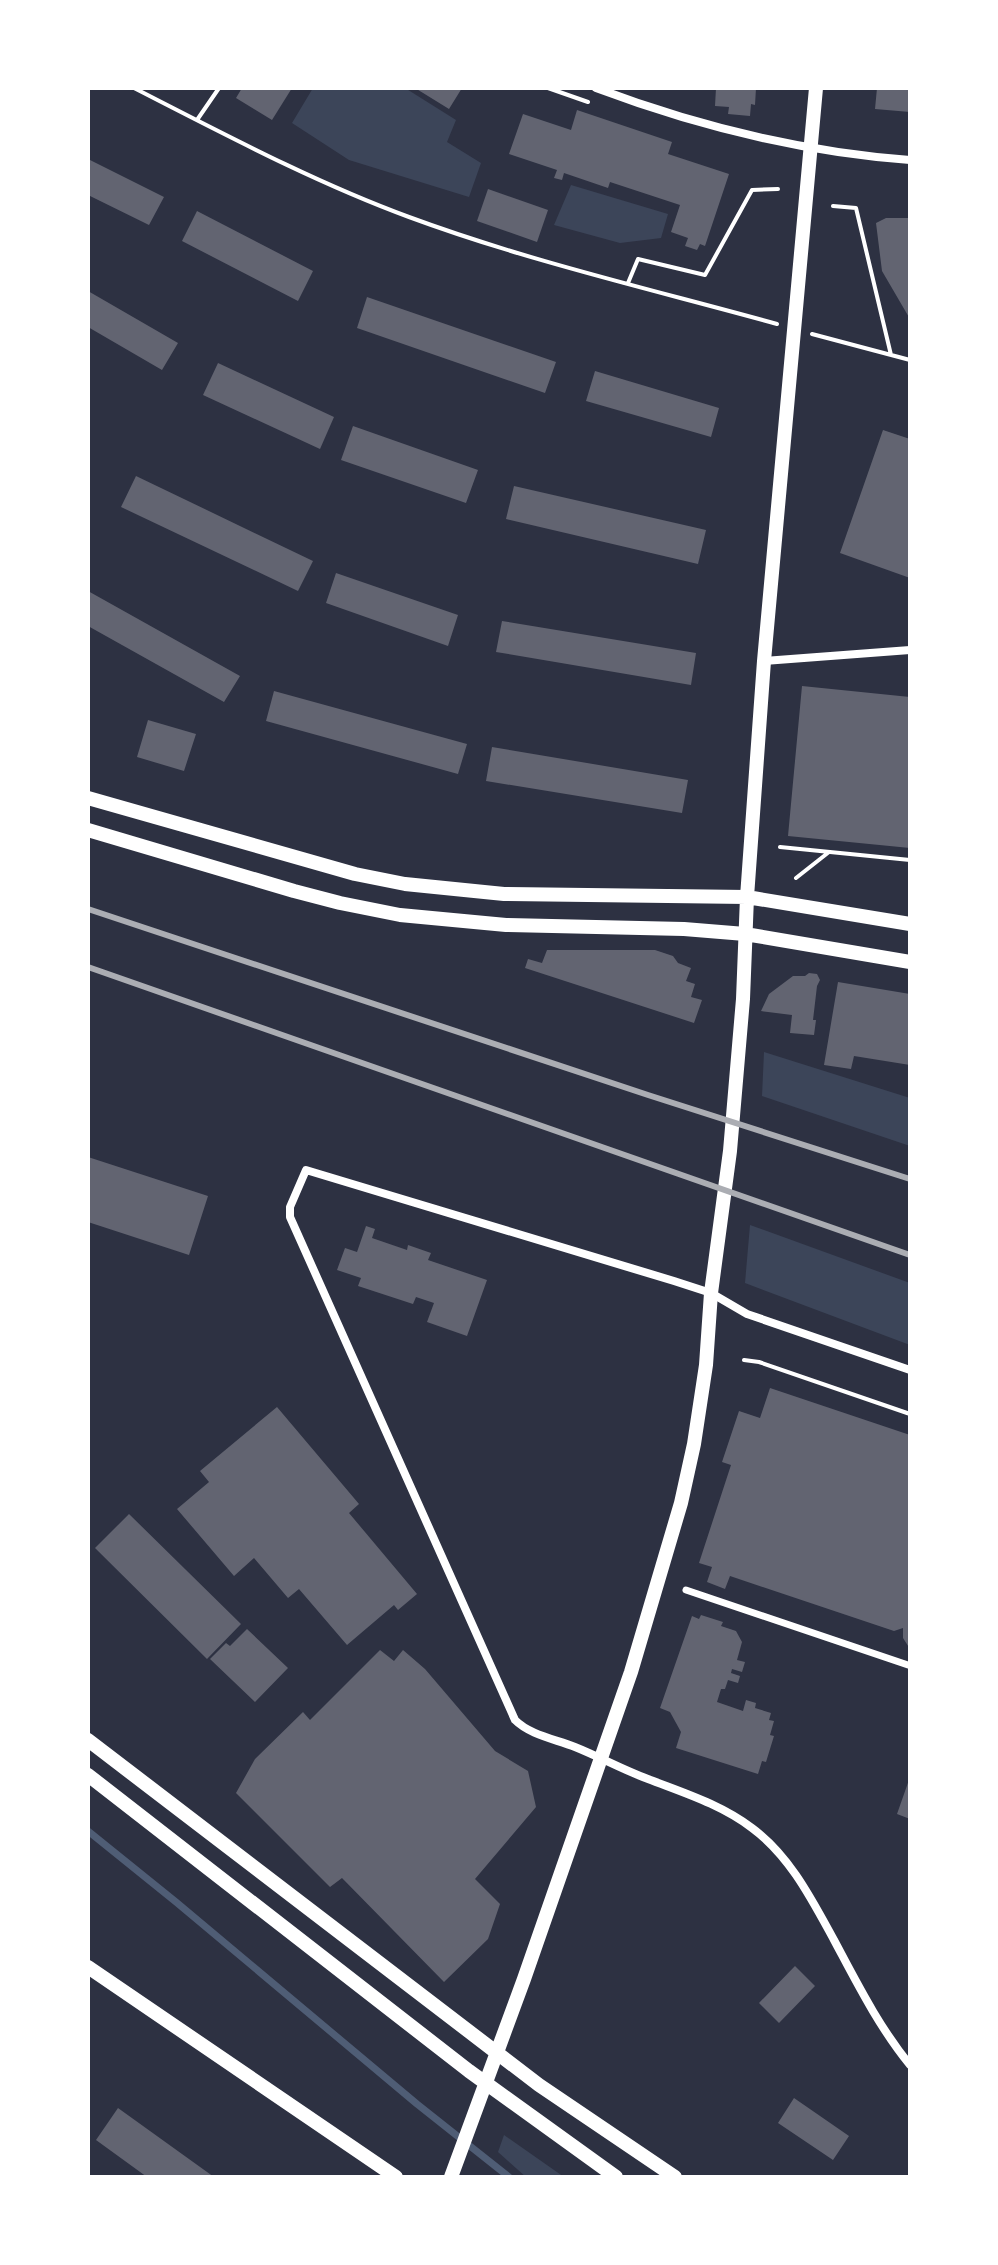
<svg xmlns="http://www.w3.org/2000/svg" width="998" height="2265" viewBox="0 0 998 2265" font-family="Roboto,sans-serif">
  <rect width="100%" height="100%" fill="#2d3142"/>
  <path fill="#3c4559" d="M313 88H405L456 120 447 142 481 163 469 197 349 160 292 123Z
    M571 185 668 214 661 238 620 243 554 225Z
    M764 1052 910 1098V1146L762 1096Z
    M750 1225 910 1283V1345L745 1283Z
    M504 2135 564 2177H526L498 2152Z"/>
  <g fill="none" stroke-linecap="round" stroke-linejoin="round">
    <path stroke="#4f5d75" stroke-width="7" d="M88 1831 176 1902 417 2104 509 2177"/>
  </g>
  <path fill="#626471" d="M242 88H292L272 120 236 98Z
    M415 88H462L449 109Z
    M716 88H756L755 105 751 104 750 116 728 114 729 107 715 106Z
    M877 88H910V112L875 109Z
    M577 110 672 142 668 154 729 174 705 246 700 244 697 250 685 246 688 238 671 232 680 205 610 182 608 188 564 173 562 180 554 178 557 170 509 154 523 114 571 130Z
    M88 159 164 197 149 225 88 195Z
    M488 189 548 210 537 242 477 221Z
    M197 211 313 271 298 301 182 241Z
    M886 218H910V319L882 271 876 223Z
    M88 291 178 343 162 370 88 327Z
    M367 297 556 362 545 393 357 328Z
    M218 363 334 417 320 449 203 395Z
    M595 371 719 408 711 437 586 401Z
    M353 426 478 470 466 503 341 460Z
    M883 430 910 439V578L840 553Z
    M136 476 313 561 298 591 121 507Z
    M514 486 706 530 698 564 506 519Z
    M336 573 458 615 448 646 326 603Z
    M88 591 240 676 224 702 88 626Z
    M502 621 696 653 691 685 496 652Z
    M802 686 910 697V848L788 836Z
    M274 691 467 744 458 774 266 721Z
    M148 720 196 734 184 771 137 757Z
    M492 747 688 780 682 813 486 781Z
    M547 950H655L673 956 678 963 691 968 686 981 695 984 691 997 702 1000 694 1023 525 968 528 959 542 963Z
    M809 973 817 974 820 980 817 986 813 1020H816L814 1035 790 1033 792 1015 761 1011 769 994 793 976H805Z
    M838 982 910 994V1065L854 1056 851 1069 824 1065Z
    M88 1157 208 1196 189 1255 88 1222Z
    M366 1226 375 1229 372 1238 407 1250 408 1245 431 1253 428 1260 487 1280 467 1336 427 1322 434 1303 416 1297 413 1304 358 1286 361 1278 337 1270 345 1248 357 1252Z
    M770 1388 910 1435V1649L903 1638V1628L894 1631 730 1576 725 1589 707 1582 712 1567 699 1563 731 1465 722 1462 739 1411 760 1418Z
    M277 1407 359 1504 349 1513 417 1594 398 1610 394 1605 347 1645 299 1589 288 1598 254 1558 234 1576 177 1509 209 1482 200 1471Z
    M129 1514 241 1624 207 1659 95 1548Z
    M701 1615 723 1622 721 1626 736 1631 742 1642 737 1660 745 1662 742 1672 732 1669 731 1673 740 1676 738 1683 728 1680 725 1689H721L717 1702 743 1711 746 1700 756 1703 755 1708 771 1713 769 1720 774 1721 770 1735 774 1736 766 1762 762 1761 758 1774 676 1748 681 1732 670 1712 660 1708 692 1616 699 1619Z
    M247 1629 288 1668 255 1702 210 1659 226 1643 230 1646Z
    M380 1650 394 1661 403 1650 425 1669 495 1751 528 1771 536 1807 475 1879 500 1904 488 1939 444 1982 342 1878 330 1887 236 1793 255 1759 303 1712 310 1720Z
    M910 1777V1819L897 1814Z
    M795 1966 815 1986 779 2023 759 2003Z
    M794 2098 849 2136 833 2160 778 2123Z
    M118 2108 214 2177H147L96 2140Z"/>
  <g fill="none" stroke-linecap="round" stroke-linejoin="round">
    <path stroke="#fff" stroke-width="4" d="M134 88C224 134 314 182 409 217 528 261 654 290 777 324
      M548 88 588 102
      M197 120 219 88
      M833 206 856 208 891 355
      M628 283 638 259 705 275 752 190 778 189
      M812 334 910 360
      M780 847 910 860
      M796 878 829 852
      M744 1360 759 1362 910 1414"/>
    <path stroke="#fff" stroke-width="7" d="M686 1590 908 1665"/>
    <path stroke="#fff" stroke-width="8" d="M596 88C697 126 803 152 910 160
      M764 661 910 650
      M910 1370 747 1314 711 1293 674 1281 306 1170 290 1207V1217L515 1720C530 1735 555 1739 575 1747 600 1757 623 1770 648 1779 684 1793 720 1804 752 1828 790 1856 812 1900 834 1940 857 1983 879 2027 910 2065"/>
    <path stroke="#fff" stroke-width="14" d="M88 798 355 874 405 884 504 894 747 897 910 924
      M88 830 294 891 340 903 400 915 506 925 684 929 745 934 910 962
      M88 1740 539 2085 675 2177
      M88 1775 469 2071 616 2177
      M88 1967 396 2177
      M451 2177 524 1979 631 1672 681 1503 694 1444 706 1365 711 1293 730 1151 743 999 747 897 764 661 816 88"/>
    <path stroke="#abadb3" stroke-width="6" d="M88 909 648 1095 910 1179
      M88 967 910 1255"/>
  </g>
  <rect width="998" height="2265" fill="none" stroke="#ffffff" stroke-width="180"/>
</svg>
